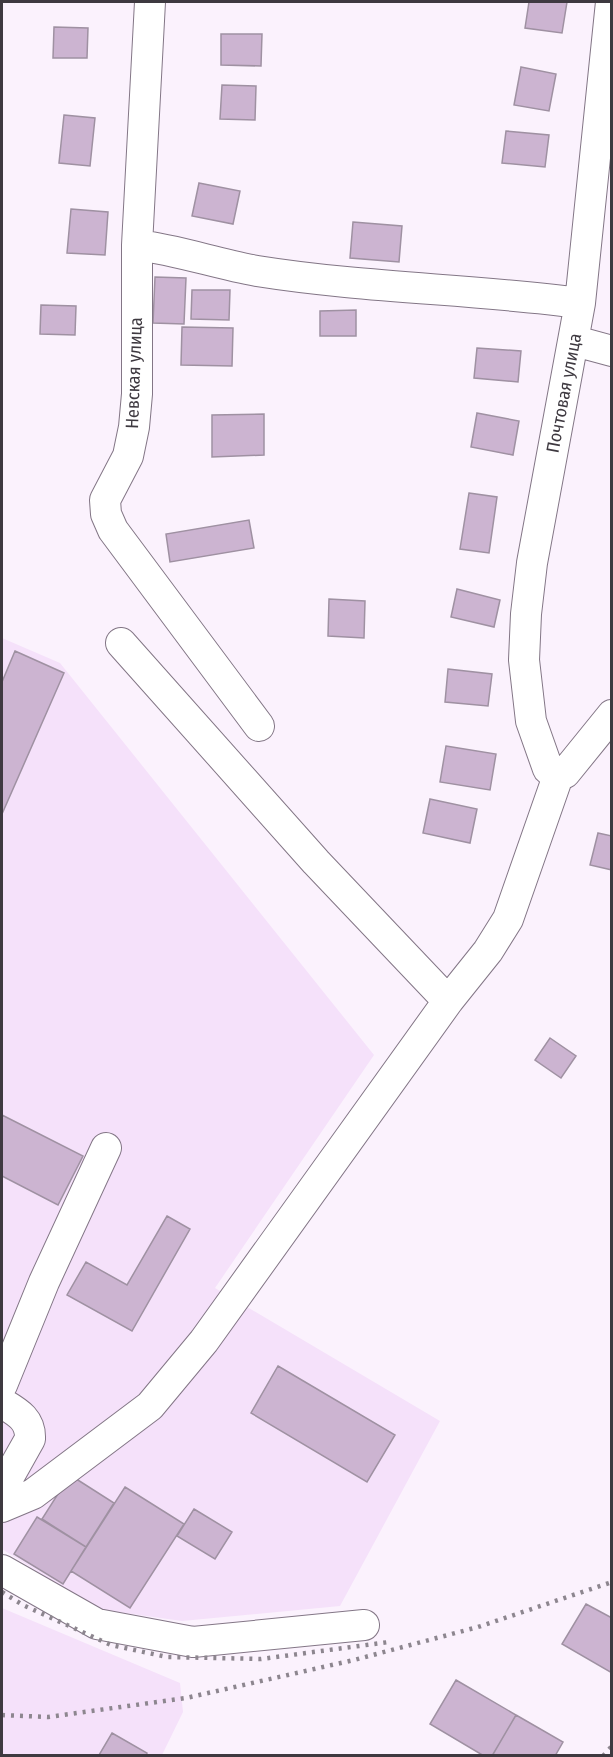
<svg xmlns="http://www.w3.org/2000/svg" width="613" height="1757" viewBox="0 0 613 1757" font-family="'Fira Sans Condensed',sans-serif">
  <rect width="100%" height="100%" fill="#fbf2fd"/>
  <path fill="#f5e1fa" d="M2 638 60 663 374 1055 215 1288 440 1421 340 1606 182 1621 96 1609 2 1549Z
    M2 1608 180 1683 183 1712 162 1755H2Z"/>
  <path fill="#ccb4d1" stroke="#9f91a2" stroke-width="1.5" d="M529 2H567L562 33 525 28Z
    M54 27 88 28 87 58H53Z
    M221 34H262L261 66 221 65Z
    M521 67 556 74 549 111 514 105Z
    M222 85 256 86 255 120 220 119Z
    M64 115 95 118 90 166 59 163Z
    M506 131 549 135 545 167 502 163Z
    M199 183 240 191 233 224 192 216Z
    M71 209 108 212 105 255 67 253Z
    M353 222 402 226 399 262 350 258Z
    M155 277 186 278 184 324 153 323Z
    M192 290H230L229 320 191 319Z
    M41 305 76 306 75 335 40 334Z
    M356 310V336H320V311Z
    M182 327 233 328 232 366 181 365Z
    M477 348 521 351 518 382 474 378Z
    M477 413 519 421 513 455 471 447Z
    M264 414V455L212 457V415Z
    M469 493 497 497 489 553 460 549Z
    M249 520 254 548 170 562 166 534Z
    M457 589 500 600 494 627 451 617Z
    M329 599 365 601 364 638 328 636Z
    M15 651 64 673 2 814V682Z
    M448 669 492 674 488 706 445 702Z
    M446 746 496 754 490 790 440 782Z
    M430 799 477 809 470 843 423 833Z
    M598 833 612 836V870L590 865Z
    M550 1038 576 1056 561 1078 535 1060Z
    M2 1115 83 1156 58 1205 2 1176Z
    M167 1216 190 1229 132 1331 67 1295 86 1262 127 1285Z
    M278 1366 395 1435 367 1482 251 1413Z
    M70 1475 114 1503 86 1547 42 1519Z
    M125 1487 184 1524 130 1608 71 1571Z
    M194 1509 232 1532 215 1559 177 1536Z
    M37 1517 86 1547 63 1584 14 1554Z
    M586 1604 612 1618V1673L562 1644Z
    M456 1680 516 1715 492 1756H484L430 1724Z
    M516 1715 563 1742 555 1756H492Z
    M112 1733 147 1753 146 1756 99 1755Z"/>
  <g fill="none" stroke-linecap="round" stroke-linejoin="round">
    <defs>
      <path id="minor" d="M150 2 137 245V394L134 427 128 456 105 500 106 514 113 530 259 726
        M137 245C178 250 217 264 257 271 364 288 473 289 580 303
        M575 341 612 351
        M121 643 316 862 448 1001
        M558 776 548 769 531 721 524 660 526 614 532 563 580 303 611 2
        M558 776 565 773 612 715
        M2 1385 44 1282 106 1148
        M2 1403C17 1412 31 1419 30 1439L2 1489
        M2 1507 33 1494 150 1406 204 1341 448 1001 488 951 508 919 558 776
        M2 1570 97 1624 193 1642 364 1625"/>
    </defs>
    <use href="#minor" stroke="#837686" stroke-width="32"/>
    <use href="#minor" stroke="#fff" stroke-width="30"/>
    <path stroke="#8d868f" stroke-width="4.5" stroke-dasharray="3 6" stroke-linecap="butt" d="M2 1592 23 1605 111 1645 167 1657 261 1659 389 1642
      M2 1715 48 1717 186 1698 354 1660 478 1627 612 1582
      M603 1756 612 1746"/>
  </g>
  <g text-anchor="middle" stroke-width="4.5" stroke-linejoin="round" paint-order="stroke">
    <g font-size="18" fill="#3e3940" stroke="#fff">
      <text transform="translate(134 373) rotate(-88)" y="6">Невская улица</text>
      <text transform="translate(564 393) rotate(-79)" y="6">Почтовая улица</text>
    </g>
  </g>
  <rect width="613" height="1757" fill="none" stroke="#3e3940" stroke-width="6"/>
</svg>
